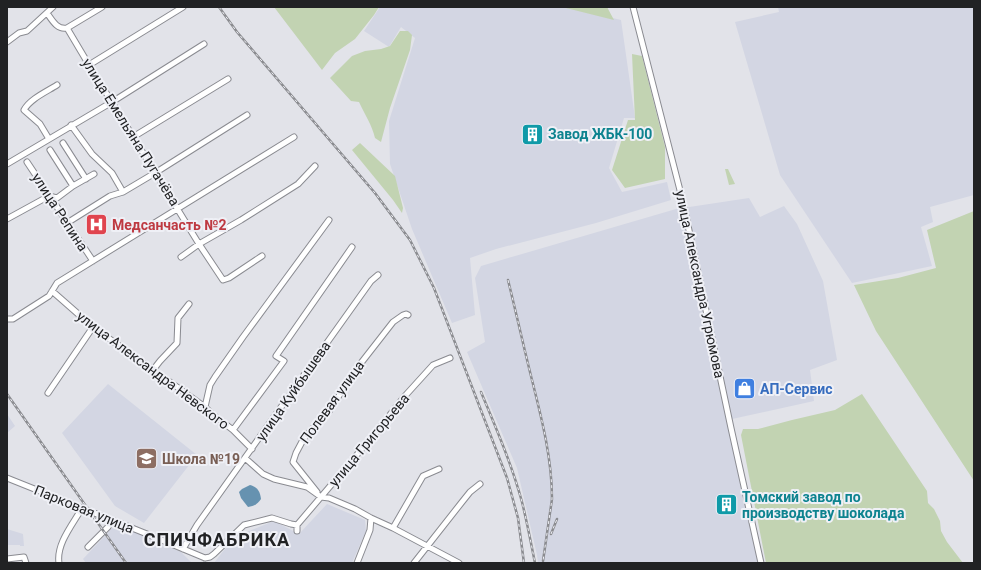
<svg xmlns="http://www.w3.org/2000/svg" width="981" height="570" viewBox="0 0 981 570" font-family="Roboto,sans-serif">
  <rect width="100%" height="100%" fill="#e2e3e9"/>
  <path fill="#d3d6e3" d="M380 7H567L621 20 635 118H624L609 168 622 192 667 182 671 200 596 223 496 249 470 258 475 315 452 323 412 229 390 164 389 121 415 38 401 27 389 47 364 31Z
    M778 7H974V195L930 207 933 222 921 227 932 266 852 283 780 175 735 22 779 12Z
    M749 198 760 217 784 206 797 224 823 281 837 360 810 370 814 401 732 419 731 428 758 563H538L537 555 517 468 467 352 485 342 475 278 481 266 676 209Z
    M108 384 197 455 144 523 115 506 62 433Z
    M7 414 15 426 7 433Z
    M327 504 365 520 366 531 352 563H214L224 550 244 533 274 521 299 534Z
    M116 524 181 552 192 563H86L83 559Z
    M7 529 23 534 24 546H20V545H7Z"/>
  <path fill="#c2d3b2" d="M274 7H379L374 15 355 39 335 53 322 70Z
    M562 7H607L614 20Z
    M400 31H408L412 35 410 50 390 108 381 142 375 138C372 125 365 115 359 102L351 101 330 78 352 56 365 51 381 49 390 46Z
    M632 54 642 56 665 147V179L625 188 612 170 628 120H635Z
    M360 143 395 176 403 208 402 213 393 200 352 150Z
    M725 169H728L735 184 729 185Z
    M974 211V481L876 331 854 285 898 278 936 268 927 230Z
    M862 394 927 491 928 503 934 509 940 521 941 531 947 542 963 563H766L741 435 743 429H758L792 420 835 410Z"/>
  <path fill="#6692b0" d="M250 485C257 487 260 491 261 499 258 504 254 506 248 507L241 498 239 492 242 489Z"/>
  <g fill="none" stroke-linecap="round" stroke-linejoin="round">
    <defs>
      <path id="minor" d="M633 7 683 202 731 428 761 563
        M47 13C52 20 57 30 67 28L89 65 199 244 223 280 229 278 262 256
        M67 28 102 7
        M7 42 19 33 27 31 53 7
        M89 65 183 7
        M71 125 92 154 112 173 123 192
        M133 137 228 79
        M49 139 40 124 24 110C30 99 46 92 57 85
        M63 143 86 179
        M50 150 73 186
        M27 162 93 261
        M7 164 112 102 204 44
        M7 219 49 196 57 198 73 186 94 174
        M67 223 110 196 123 192 155 173 247 115
        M181 257 199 244 241 220 298 184 315 166
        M52 291 93 327 205 407 211 413 233 430 252 449
        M7 319H13L49 296 57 283 294 137
        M153 370 160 361 177 343 178 318 189 304
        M48 393 93 327
        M205 407 210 385 215 377 243 337 329 220
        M233 430 284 361 276 356 352 247
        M245 458 263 474 274 479 307 487 321 497 329 498 355 509 371 518 393 528 459 563
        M7 478 152 536 205 558
        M317 492 293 462 296 453 304 438 330 410 354 372 393 322 403 315 406 314 408 315
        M393 528 423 476 439 469
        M297 531V525L378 430 404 397 433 365 450 358
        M88 547 108 527 112 520
        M183 549 197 525 371 281 378 275
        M205 558 210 557 214 554 244 525 272 518 291 524 297 525
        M7 559 24 557 26 563
        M59 563C56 544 73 524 82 508
        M357 563 370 530 371 518
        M414 563 462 502 470 492 480 484"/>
    </defs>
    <use href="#minor" stroke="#8a8b91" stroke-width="7"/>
    <use href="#minor" stroke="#fff" stroke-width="5"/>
    <defs>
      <path id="rail" d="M219 7 237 32 375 193 410 240 434 288 507 478 518 518 524 563
        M508 280C516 312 523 344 531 376 541 416 552 457 552 499L543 561
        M481 392C496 428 512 465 522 502 527 522 531 543 535 563
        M7 394 126 563
        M551 534 557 519"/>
    </defs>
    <use href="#rail" stroke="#8a8b8f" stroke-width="2.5"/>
    <use href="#rail" stroke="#eff0f6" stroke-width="1" stroke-dasharray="3" stroke-linecap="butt"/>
  </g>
  <defs>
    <symbol id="building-square" viewBox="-11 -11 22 22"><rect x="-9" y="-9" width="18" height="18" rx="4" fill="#0f9aa8" stroke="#eff0f6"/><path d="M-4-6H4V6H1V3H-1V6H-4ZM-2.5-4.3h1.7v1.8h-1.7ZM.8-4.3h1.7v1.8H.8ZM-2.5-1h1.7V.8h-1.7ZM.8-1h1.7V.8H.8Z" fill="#fff"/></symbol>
    <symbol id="hospital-square" viewBox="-11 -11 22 22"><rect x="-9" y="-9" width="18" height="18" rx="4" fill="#e0444e" stroke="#eff0f6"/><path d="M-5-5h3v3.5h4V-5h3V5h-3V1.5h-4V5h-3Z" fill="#fff"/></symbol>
    <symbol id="shop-square" viewBox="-11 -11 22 22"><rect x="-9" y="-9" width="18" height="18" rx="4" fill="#3f7fe0" stroke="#eff0f6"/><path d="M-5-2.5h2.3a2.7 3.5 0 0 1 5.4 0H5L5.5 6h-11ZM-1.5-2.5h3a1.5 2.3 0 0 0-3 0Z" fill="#fff"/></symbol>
    <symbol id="school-square" viewBox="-11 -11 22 22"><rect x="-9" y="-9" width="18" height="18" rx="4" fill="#8d6e63" stroke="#eff0f6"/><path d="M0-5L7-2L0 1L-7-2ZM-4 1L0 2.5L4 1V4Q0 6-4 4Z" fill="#fff"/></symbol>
  </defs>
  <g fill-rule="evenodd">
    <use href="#building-square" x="520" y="122" width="25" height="25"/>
    <use href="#hospital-square" x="84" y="212" width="25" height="25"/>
    <use href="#shop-square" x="732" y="376" width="25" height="25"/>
    <use href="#school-square" x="134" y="446" width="25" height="25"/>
    <use href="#building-square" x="714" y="492" width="25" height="25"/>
  </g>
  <g text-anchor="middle" stroke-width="4" stroke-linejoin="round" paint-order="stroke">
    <g font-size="14" fill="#212224" stroke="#eff0f6">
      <text transform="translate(131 132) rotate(58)" y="5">улица Емельяна Пугачёва</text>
      <text transform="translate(60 212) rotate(57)" y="5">улица Репина</text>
      <text transform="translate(700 284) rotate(78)" y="5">улица Александра Угрюмова</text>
      <text transform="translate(153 370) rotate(37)" y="5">улица Александра Невского</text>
      <text transform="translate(293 391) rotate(-55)" y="5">улица Куйбышева</text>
      <text transform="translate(332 402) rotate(-54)" y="5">Полевая улица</text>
      <text transform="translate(369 440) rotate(-50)" y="5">улица Григорьева</text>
      <text transform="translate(84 509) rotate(22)" y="5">Парковая улица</text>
    </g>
    <g font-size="14" font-weight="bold" fill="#0d838f" stroke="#eff0f6" text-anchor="start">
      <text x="548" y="139">Завод ЖБК-100</text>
      <text x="742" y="502">Томский завод по<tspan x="742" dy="16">производству шоколада</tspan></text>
    </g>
    <g font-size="14" font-weight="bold" fill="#be3a42" stroke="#eff0f6" text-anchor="start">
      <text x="112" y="230">Медсанчасть №2</text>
    </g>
    <g font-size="14" font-weight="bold" fill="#366cbe" stroke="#eff0f6" text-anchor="start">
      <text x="760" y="394">АП-Сервис</text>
    </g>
    <g font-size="14" font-weight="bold" fill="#785e54" stroke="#eff0f6" text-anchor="start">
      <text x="162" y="464">Школа №19</text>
    </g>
    <g font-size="18" font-weight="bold" letter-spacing="1" fill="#212224" stroke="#eff0f6">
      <text x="217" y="546">СПИЧФАБРИКА</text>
    </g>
  </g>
  <rect width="981" height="570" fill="none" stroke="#212224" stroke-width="16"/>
</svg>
